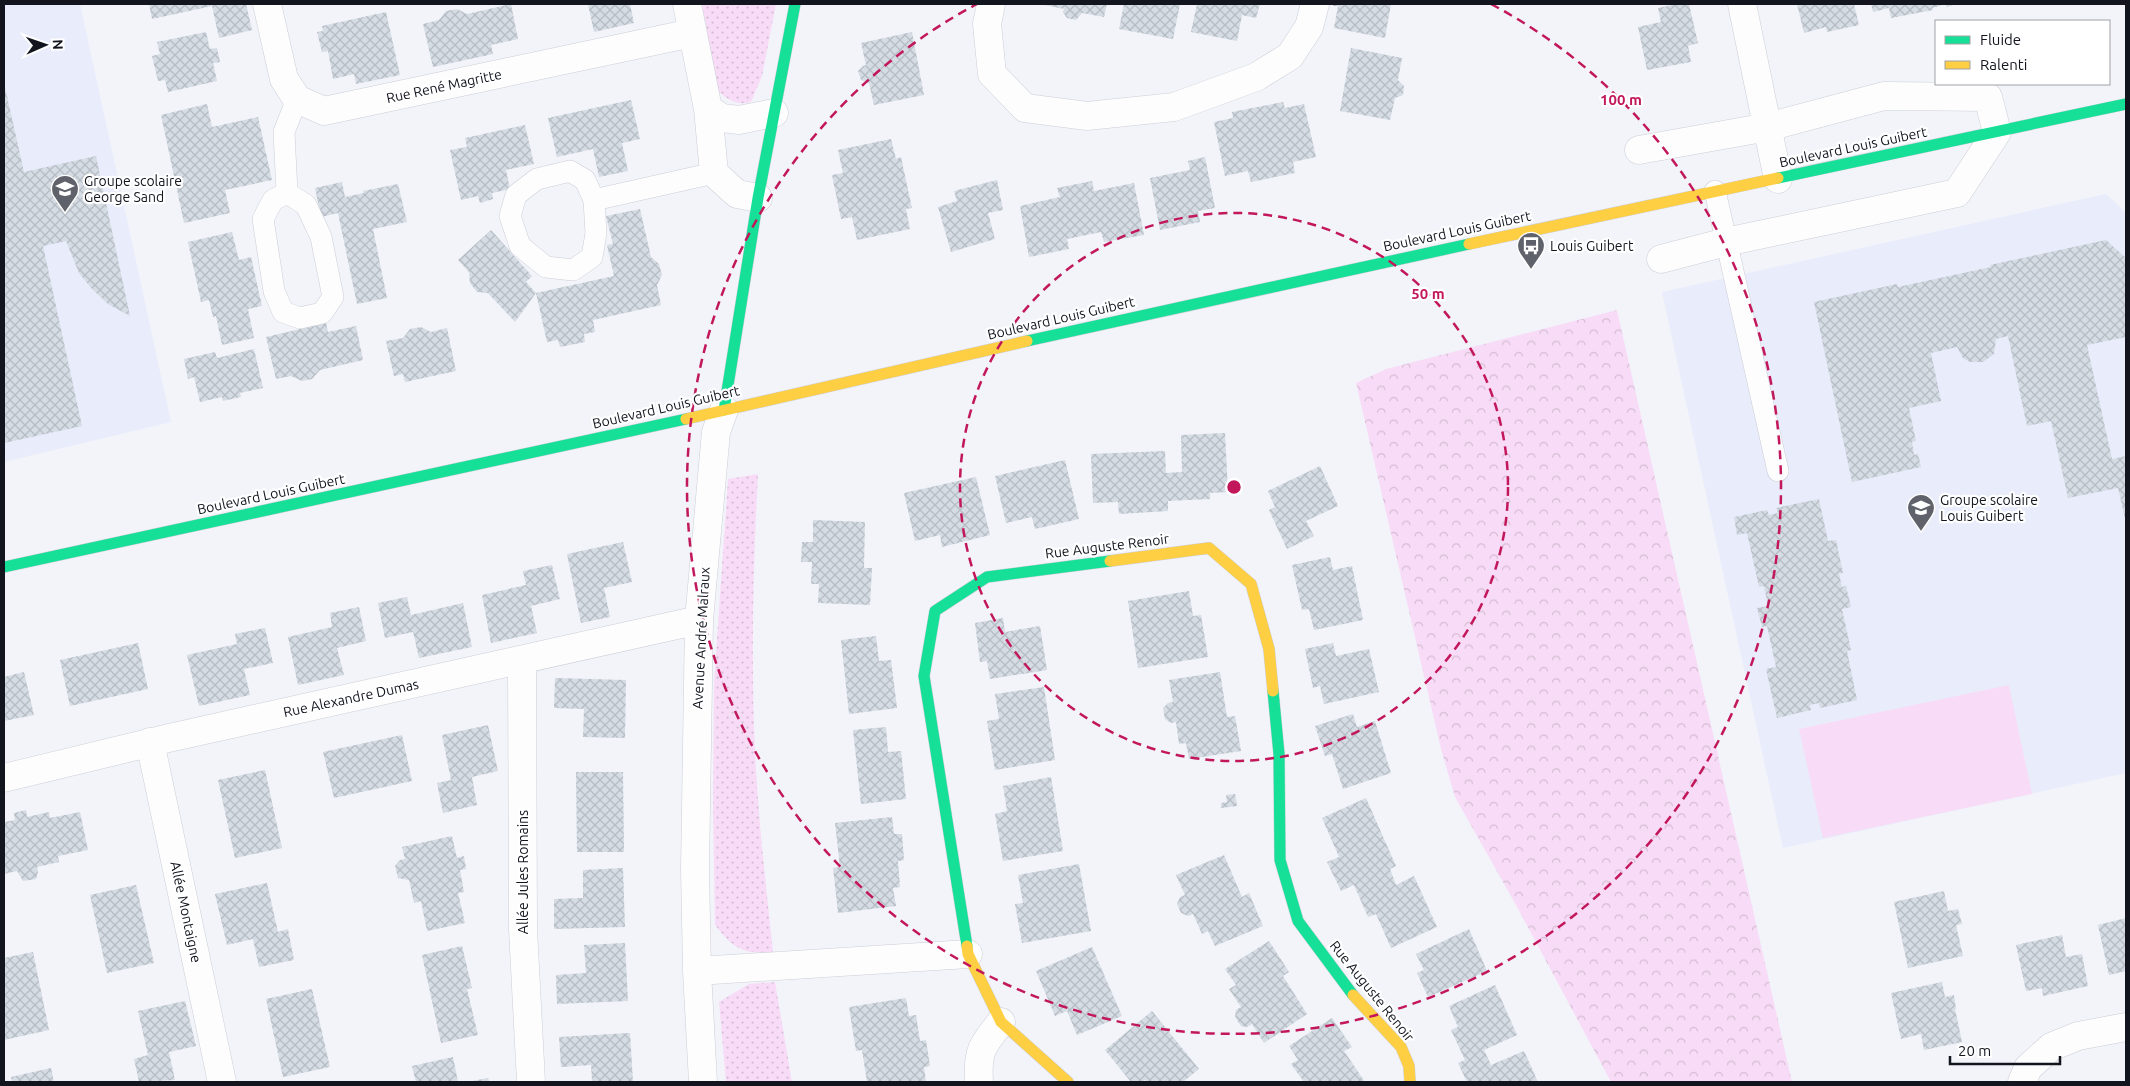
<svg xmlns="http://www.w3.org/2000/svg" width="2130" height="1086" viewBox="0 0 2130 1086" font-family="Ubuntu,sans-serif">
  <defs>
    <pattern id="grass-dots" width="8" height="8" patternUnits="userSpaceOnUse" patternTransform="scale(1.25)"><rect width="8" height="8" fill="#f8dcf7"/><path d="M2 2h.1M6 6h.1" fill="none" stroke="#d4bcd3" stroke-width="1.8" stroke-linecap="round"/></pattern>
    <pattern id="forest-crowns" width="20" height="18" patternUnits="userSpaceOnUse" patternTransform="scale(1.25)"><rect width="20" height="18" fill="#f8dcf7"/><path d="M2 6a3 3 0 1 1 6 0M12 15a3 3 0 1 1 6 0" fill="none" stroke="#d4bcd3"/></pattern>
    <pattern id="building-cross-hatch" width="8" height="8" patternUnits="userSpaceOnUse" patternTransform="scale(1.25)"><rect width="8" height="8" fill="#d5dce4"/><path d="M0 0l8 8M0 8l8-8" fill="none" stroke="#b6bcc3"/></pattern>
  </defs>
  <rect width="100%" height="100%" fill="#f2f4fa"/>
  <path fill="#e9ecfb" d="M4 4H80L171 422 4 462Z
    M2106 194 2126 213V773L1783 848 1662 292Z"/>
  <path fill="url(#grass-dots)" d="M702 4H776L762 76 751 102C737 106 729 100 717 91Z
    M758 474C753 567 751 659 755 751 758 818 766 885 773 952 743 955 733 948 715 925L713 807 714 682 728 479Z
    M775 982 792 1082H726L719 1002 749 984Z"/>
  <path fill="url(#forest-crowns)" d="M1617 310 1792 1082H1611L1516 905 1455 797 1441 749 1356 383 1386 369Z"/>
  <path fill="#f8dcf7" d="M2009 685 2032 794 1823 838 1799 729Z"/>
  <path fill="url(#building-cross-hatch)" d="M149 4H246L252 30 219 38 212 6 152 19Z
    M511 4 518 39 491 45 493 54 433 67 423 24 439 20 446 11 457 9 467 14Z
    M588 4H630L634 23 594 32Z
    M1040 4H1107L1104 17 1082 13 1076 20 1067 18 1063 12 1064 9Z
    M1124 4H1180L1173 39 1119 29Z
    M1197 4H1260L1256 18 1242 15 1237 41 1191 32Z
    M1333 4H1391L1385 38 1334 28 1338 6H1333Z
    M1677 4H1689L1698 43 1688 46 1691 62 1647 70 1638 27 1661 22 1658 8Z
    M1797 4H1854L1859 25 1827 32 1826 27 1804 33Z
    M1871 4H1957L1947 7 1946 4 1932 8 1933 10 1891 18 1889 8 1873 12Z
    M386 12 400 75 356 84 354 74 333 79 328 51 322 52 317 32 323 31 322 26Z
    M206 32 210 49 217 48 220 62 213 63 217 81 168 92 165 80 158 81 152 56 160 54 157 42Z
    M912 32 924 95 874 105 869 83 861 80 858 71 863 66 866 65 861 43Z
    M1351 48 1402 58 1398 80 1404 86 1403 95 1395 98 1390 120 1340 111Z
    M4 83 24 172 96 156 130 316 108 304 92 289 79 273 66 241 43 246 82 426 4 443Z
    M631 100 640 139 622 143 628 171 599 177 593 149 557 157 548 118Z
    M1283 102 1285 108 1304 104 1316 157 1293 162 1295 173 1251 182 1248 171 1225 176 1214 122 1233 118 1232 112Z
    M207 104 212 127 258 117 272 180 225 190 230 213 184 223 161 115Z
    M525 125 534 164 506 170 510 189 492 193 493 199 480 203 478 196 461 200 450 150 467 147 465 138Z
    M891 139 896 159 901 157 910 199 912 208 906 209 910 229 857 240 852 217 841 219 832 175 843 173 838 150Z
    M1205 157 1215 208 1198 211 1200 222 1160 230 1150 178 1190 170 1188 161Z
    M997 180 1003 210 988 213 995 239 951 252 938 207 957 201 954 191Z
    M1092 181 1094 191 1134 183 1144 235 1104 242 1101 232 1067 239 1069 249 1029 257 1020 206 1060 197 1057 188Z
    M342 182 345 197 364 193 363 191 398 184 407 222 373 229 387 298 357 304 338 213 321 217 315 188Z
    M640 209 651 257 659 264 662 275 657 285 661 305 593 320 595 332 584 334 585 342 560 347 558 340 547 342 536 293 614 276 607 245 613 244 606 216Z
    M491 230 532 276 526 282 536 293 515 322 488 293 477 292 470 283 469 272 458 260Z
    M232 232 239 260 251 257 262 306 248 309 254 338 222 345 216 316 213 317 209 300 201 302 188 242Z
    M2106 240 2126 258V337L2087 345 2112 459 2126 456V523L2118 488 2068 498 2051 421 2027 426 2008 336 1996 339 1994 354 1983 362H1970L1963 358 1957 347 1931 353 1941 401 1909 408 1916 441 1912 442 1914 455 1918 454 1921 467 1852 482 1814 302 1897 284 1898 287 1991 267 1990 265Z
    M326 323 328 332 356 326 363 360 320 370 312 379 302 381 291 376 276 379 266 337Z
    M421 327 431 332 447 328 456 371 405 382 403 374 394 376 386 341 403 338 410 329Z
    M254 349 263 388 240 393 241 397 223 401 222 397 200 402 194 377 188 379 184 359 215 352 217 358Z
    M1225 433 1228 492 1210 493V499L1168 501V511L1119 514 1118 502 1093 503 1091 454 1165 451 1166 473 1182 472 1181 435Z
    M1065 460 1079 519 1035 529 1032 517 1006 523 995 476Z
    M1320 466 1338 506 1306 521 1314 536 1287 549 1269 510 1275 507 1268 491Z
    M976 477 990 535 942 547 940 535 915 541 904 493Z
    M1819 499 1828 541 1836 540 1843 573 1839 574 1842 587 1846 586 1851 607 1842 609 1851 650 1847 651 1857 700 1820 708 1819 703 1810 705 1811 710 1777 718 1766 669 1776 667 1767 626 1762 627 1757 608 1768 606 1764 586 1759 587 1747 533 1737 535 1734 517 1767 510 1769 515 1778 513 1776 508Z
    M813 520 865 522 864 568H872L870 605 818 603 819 584H811L812 562H801L802 542H813Z
    M623 542 632 582 604 588 610 617 581 623 567 554Z
    M1330 557 1333 570 1352 566 1363 620 1314 630 1309 609 1302 610 1292 565Z
    M552 565 560 599 531 606 537 633 491 643 482 595 526 585 523 571Z
    M1189 591 1193 616 1201 615 1208 657 1138 668 1128 601Z
    M407 597 411 615 463 603 472 647 419 658 413 632 385 638 378 603Z
    M359 607 366 641 337 648 344 675 298 685 288 637 332 627 330 613Z
    M1003 618 1005 632 1040 626 1047 670 990 679 987 661 980 662 975 623Z
    M265 628 273 663 244 669 250 695 199 706 187 655 237 644 235 634Z
    M876 636 879 661 891 660 897 708 849 714 841 640Z
    M138 643 148 689 70 706 60 660Z
    M1333 643 1336 656 1369 649 1379 692 1324 704 1320 686 1313 688 1305 649Z
    M24 672 34 715 4 721V677Z
    M1220 672 1227 717 1235 716 1241 751 1189 759 1186 743 1179 744 1176 722 1171 723 1165 719 1163 708 1168 703 1173 702 1169 680Z
    M555 678 626 680 625 738 583 737 584 709 554 708Z
    M1044 687 1055 760 995 770 987 721 999 719 995 694Z
    M1353 714 1357 727 1375 721 1391 773 1343 789 1332 754 1325 756 1315 726Z
    M488 725 498 771 472 777 477 805 443 813 437 783 451 780 442 735Z
    M886 727 888 752 901 751 906 799 861 804 853 730Z
    M402 735 412 781 334 798 323 752Z
    M265 770 282 848 235 858 218 780Z
    M576 772H623L624 852H577Z
    M1051 777 1063 851 1003 861 995 814 1007 811 1003 786Z
    M1235 794 1237 806 1221 808V803L1227 802 1226 795Z
    M1366 798 1396 866 1390 869 1396 885 1414 876 1437 927 1391 948 1376 914 1368 917 1354 885 1341 891 1327 862 1339 857 1322 818Z
    M26 810 27 817 49 812 50 818 80 812 88 850 58 856 59 862 37 867 38 872 36 879 23 881 17 871 4 874V822L15 820 14 813Z
    M892 817 894 834H902L904 860 898 861 900 887 893 888 896 906 838 913 833 868 840 867 835 823Z
    M452 836 457 858 464 856 466 869 460 870 464 892 458 893 465 923 427 931 421 901 414 903 409 880 398 878 395 866 400 860 405 859 402 847Z
    M1224 855 1242 897 1249 893 1263 926 1215 946 1208 931 1202 934 1193 914 1188 916 1181 913 1177 904 1180 897 1185 895 1176 875Z
    M1079 864 1091 931 1022 943 1015 904 1023 903 1018 875Z
    M623 868 625 927 554 929V899L583 898V870Z
    M267 883 278 932 288 929 294 960 259 967 253 939 227 945 215 894Z
    M136 885 154 963 107 973 90 895Z
    M1944 891 1948 911 1958 909 1962 924 1956 925 1963 956 1908 968 1894 902Z
    M2126 918V971L2109 975 2098 925Z
    M1469 929 1487 971 1428 997 1417 973 1424 970 1416 954Z
    M2062 935 2066 957 2082 954 2088 986 2043 996 2042 988 2026 991 2016 945Z
    M1269 941 1289 972 1283 976 1307 1014 1264 1043 1252 1024 1247 1027 1241 1026 1235 1017 1236 1010 1241 1007 1229 989 1236 985 1225 969Z
    M625 943 628 1001 557 1004 556 975 586 973 584 945Z
    M462 946 472 988 467 989 478 1035 441 1043 422 955Z
    M1092 947 1122 1016 1077 1035 1067 1011 1055 1016 1036 971Z
    M33 952 49 1030 4 1040V958Z
    M1942 982 1945 997 1954 995 1956 1009H1955L1962 1042 1924 1050 1921 1034 1901 1039 1891 993Z
    M1495 985 1517 1035 1484 1050 1491 1065 1524 1051 1538 1082H1467L1458 1063 1465 1060 1451 1030 1458 1027 1449 1006Z
    M312 989 330 1067 283 1077 266 999Z
    M906 998 909 1016 916 1015 920 1041 926 1040 930 1066 924 1067 926 1082H867L862 1050 856 1051 849 1007Z
    M185 1001 196 1046 169 1052 175 1080 139 1082 134 1059 148 1055 138 1011Z
    M1152 1011 1199 1069 1183 1082H1147L1145 1080 1142 1082H1131L1105 1050Z
    M1332 1018 1352 1047 1344 1051 1365 1082H1304L1291 1064 1298 1060 1289 1046Z
    M630 1033 633 1082H592L591 1065 561 1067 559 1037Z
    M453 1057 458 1082H416L412 1066Z
    M51 1068 54 1082H12L11 1077Z
    M488 1078 489 1082H472V1081Z"/>
  <g fill="none" stroke-linecap="round" stroke-linejoin="round">
    <defs>
      <path id="lane" d="M1715 191 1778 471
        M287 193 306 205 321 237 333 297 322 313 300 318 283 312 274 291 263 219 273 200 287 193 284 132 297 99
        M594 200 596 233 592 257 573 270 546 267 520 246 510 216 516 195 537 179 570 171 585 180 594 200 714 173"/>
      <path id="street" d="M267 4 284 79 297 99 324 111 692 33
        M687 4 708 109 714 173 737 194 758 198
        M991 4 987 24 992 74 1025 108 1087 116 1174 107 1256 77 1290 56 1309 27 1315 4
        M1742 4 1778 179
        M708 109 722 118 739 120 774 113
        M1639 150 1768 127 1884 96 1988 97 1997 132 1957 193 1726 242 1661 259
        M522 661 523 929 531 1082
        M150 742 222 1082
        M4 778 169 738 699 620
        M697 971 968 954
        M703 1082 697 971 695 870 699 620 716 432 724 410
        M979 1082C977 1052 982 1045 1001 1022
        M2022 1082 2028 1068 2051 1047 2078 1036 2126 1027"/>
      <path id="fast" d="M1778 178 2126 104
        M1027 341 1469 244
        M724 410 758 198 795 4
        M4 567 686 419
        M1273 691 1279 754 1280 860 1298 921 1353 995
        M967 946 924 676 935 611 987 577 1110 561"/>
      <path id="slow" d="M1469 244 1778 178
        M686 419 1027 341
        M1110 561 1209 548 1251 584 1269 649 1273 691
        M967 946 968 954 1001 1022 1068 1082
        M1353 995 1401 1047 1409 1066 1410 1082"/>
    </defs>
    <use href="#lane" stroke="#ccced6" stroke-width="22"/>
    <use href="#street" stroke="#ccced6" stroke-width="29"/>
    <use href="#fast" stroke="#ccced6" stroke-width="12"/>
    <use href="#slow" stroke="#ccced6" stroke-width="12"/>
    <use href="#lane" stroke="#fdfdfe" stroke-width="21"/>
    <use href="#street" stroke="#fdfdfe" stroke-width="28"/>
    <use href="#fast" stroke="#16e098" stroke-width="11"/>
    <use href="#slow" stroke="#ffcf43" stroke-width="11"/>
  </g>
  <g fill="none" stroke="#c2185b" stroke-width="2.5" stroke-dasharray="9 6">
    <circle cx="1234" cy="487" r="274"/>
    <path d="M1491 4A547 547 0 1 1 977 4"/>
  </g>
  <defs>
    <symbol id="school-pin" viewBox="-11 -11 22 30"><path d="M0 17L-7.5 6A9.5 9.5 0 1 1 7.5 6Z" fill="#60626b" stroke="#fff"/><path d="M0-5L7-2L0 1L-7-2ZM-4 1L0 2.5L4 1V4Q0 6-4 4Z" fill="#fff"/></symbol>
    <symbol id="bus-pin" viewBox="-11 -11 22 30"><path d="M0 17L-7.5 6A9.5 9.5 0 1 1 7.5 6Z" fill="#60626b" stroke="#fff"/><path d="M-5-6H5V4H4V6H2V4H-2V6H-4V4H-5ZM-3.5-4V0h7V-4ZM-3.5 1.2v1.5H-2V1.2ZM2 1.2v1.5H3.5V1.2Z" fill="#fff"/></symbol>
  </defs>
  <g fill-rule="evenodd">
    <use href="#school-pin" x="49" y="173" width="32" height="43"/>
    <use href="#bus-pin" x="1515" y="230" width="32" height="43"/>
    <use href="#school-pin" x="1905" y="492" width="32" height="43"/>
  </g>
  <g text-anchor="middle" stroke-width="4.5" stroke-linejoin="round" paint-order="stroke">
    <g font-size="14" fill="#12141e" stroke="#fff">
      <text transform="translate(444 86) rotate(-12)" y="5">Rue René Magritte</text>
      <text transform="translate(1853 147) rotate(-12)" y="5">Boulevard Louis Guibert</text>
      <text transform="translate(1457 231) rotate(-12)" y="5">Boulevard Louis Guibert</text>
      <text transform="translate(1061 318) rotate(-13)" y="5">Boulevard Louis Guibert</text>
      <text transform="translate(666 407) rotate(-13)" y="5">Boulevard Louis Guibert</text>
      <text transform="translate(271 494) rotate(-12)" y="5">Boulevard Louis Guibert</text>
      <text transform="translate(1107 546) rotate(-7)" y="5">Rue Auguste Renoir</text>
      <text transform="translate(701 638) rotate(-87)" y="5">Avenue André Malraux</text>
      <text transform="translate(351 698) rotate(-12)" y="5">Rue Alexandre Dumas</text>
      <text transform="translate(523 872) rotate(-90)" y="5">Allée Jules Romains</text>
      <text transform="translate(186 912) rotate(78)" y="5">Allée Montaigne</text>
      <text transform="translate(1372 991) rotate(51)" y="5">Rue Auguste Renoir</text>
    </g>
    <g font-size="14" fill="#12141e" stroke="#fff" text-anchor="start">
      <text x="84" y="186">Groupe scolaire<tspan x="84" dy="16">George Sand</tspan></text>
      <text x="1550" y="251">Louis Guibert</text>
      <text x="1940" y="505">Groupe scolaire<tspan x="1940" dy="16">Louis Guibert</tspan></text>
    </g>
  </g>
  <circle cx="1234" cy="487" r="8" fill="#c2185b" stroke="#fff" stroke-width="2.5"/>
  <g font-size="15" text-anchor="middle" font-weight="bold" fill="#c2185b" stroke="#fff" stroke-width="4.5" stroke-linejoin="round" paint-order="stroke">
    <text x="1621" y="105">100 m</text>
    <text x="1428" y="299">50 m</text>
  </g>
  <rect width="2130" height="1086" fill="none" stroke="#12141e" stroke-width="10"/>
  <rect x="1935" y="20" width="175" height="65" fill="#ffffff" stroke="#a0a1a5"/>
  <rect x="1945" y="36" width="25" height="8" fill="#16e098" stroke="#a0a1a5"/>
  <text x="1980" y="45" font-size="15" fill="#12141e">Fluide</text>
  <rect x="1945" y="61" width="25" height="8" fill="#ffcf43" stroke="#a0a1a5"/>
  <text x="1980" y="70" font-size="15" fill="#12141e">Ralenti</text>
  <g transform="translate(45 45) rotate(88)" stroke="#ffffff" stroke-width="4" paint-order="stroke">
  <path d="M0-4L9 19L0 12L-9 19Z" fill="#12141e"/>
  <text y="-8" font-size="14" font-weight="bold" text-anchor="middle" fill="#12141e">N</text>
  </g>
  <path d="M1950 1056v8h110v-8" fill="none" stroke="#12141e" stroke-width="2.5"/>
  <text x="1958" y="1056" font-size="15" fill="#12141e" stroke="#ffffff" stroke-width="4" paint-order="stroke">20 m</text>
</svg>
